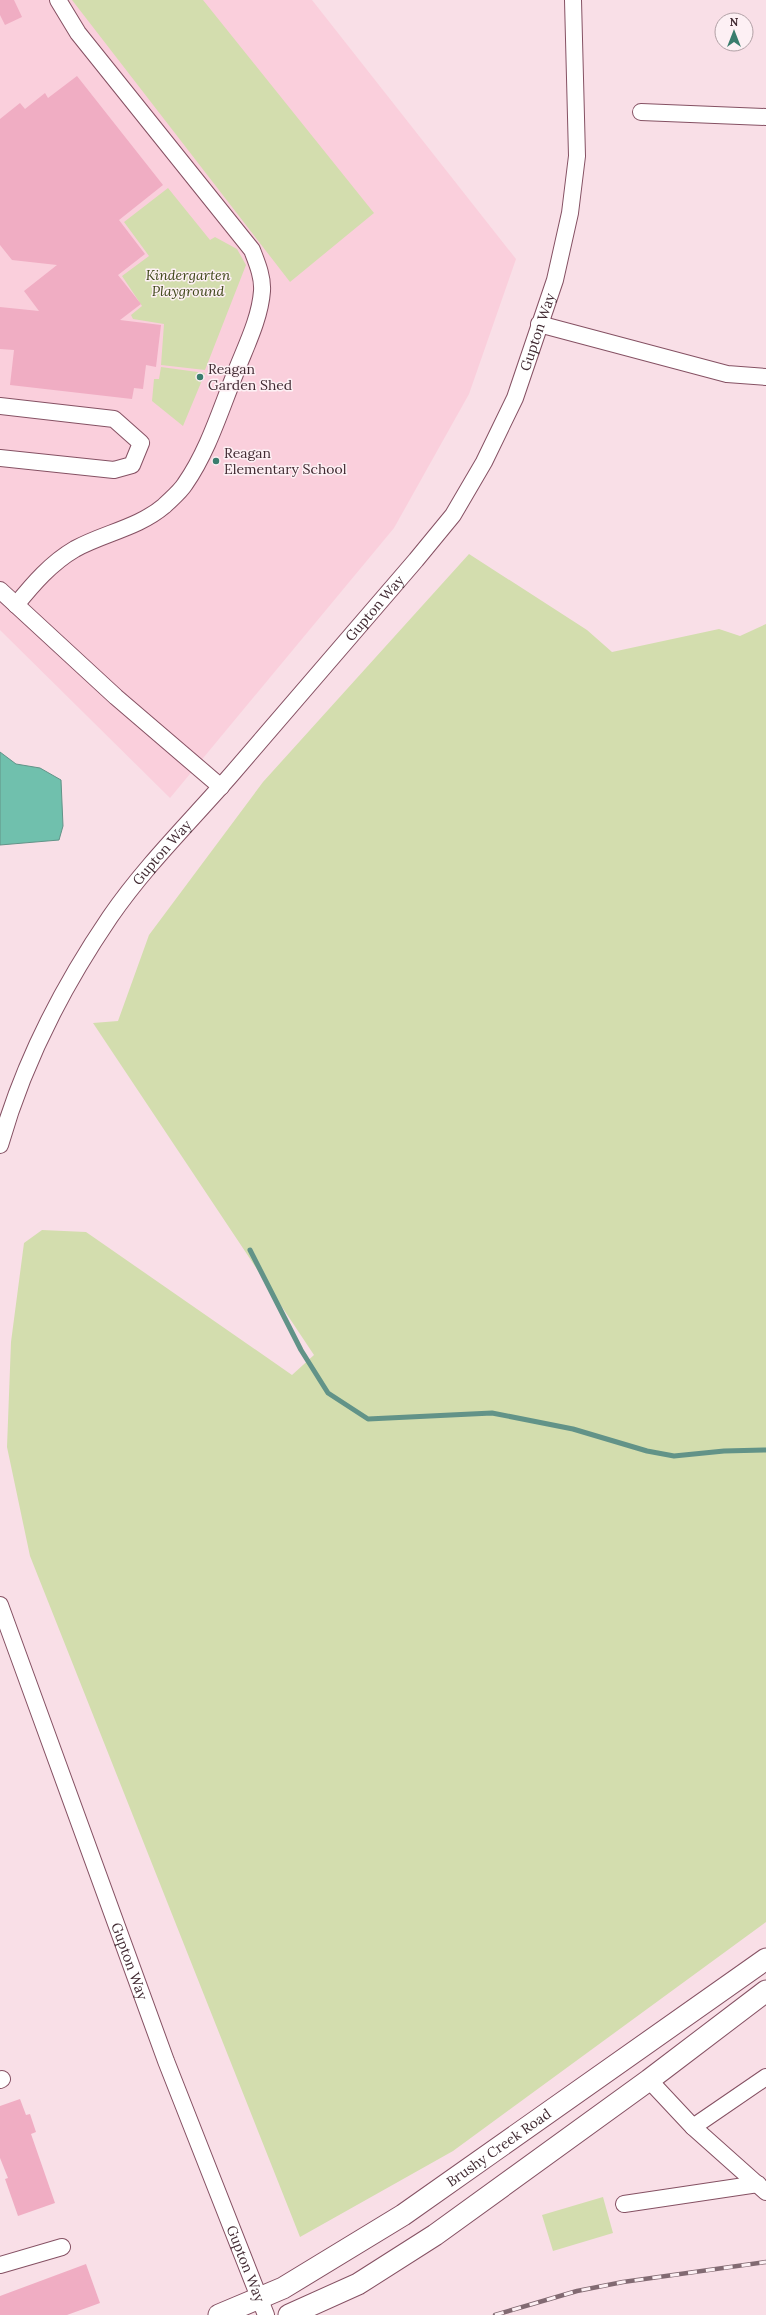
<svg xmlns="http://www.w3.org/2000/svg" width="766" height="2315" viewBox="0 0 766 2315" font-family="Lora,serif">
  <rect width="100%" height="100%" fill="#f9dfe7"/>
  <path fill="#facfdc" d="M0 0H312L516 259 469 394 394 528 170 798 0 630Z"/>
  <path fill="#d3ddae" d="M72 0H203L374 213 290 282Z
    M168 188 210 240 215 237 237 249 246 265 205 370 161 365 164 324 133 319 131 315 142 306 122 276 149 256 124 222Z
    M161 367 205 373 183 426 152 401 154 379H159Z
    M469 554 587 630 612 652 719 629 740 636 766 624V1922L453 2151 300 2237 30 1556 7 1447 11 1342 24 1243 42 1230 86 1232 292 1375 314 1355 93 1023 118 1021 149 935 263 782Z
    M603 2197 613 2233 553 2251 542 2215Z"/>
  <path fill="#70c0ad" stroke="#629388" d="M0 752 16 764 40 768 61 780 63 826 59 840 0 845Z"/>
  <g fill="none" stroke-linecap="round" stroke-linejoin="round">
    <path stroke="#629388" stroke-width="5" d="M250 1250 301 1350 328 1393 368 1419 492 1413 573 1429 647 1451 674 1456 724 1451 766 1450"/>
  </g>
  <path fill="#f0adc3" d="M0 0H14L22 17 5 25 0 15Z
    M77 76 163 185 119 220 145 254 118 275 141 304 120 320 161 325 156 367 146 365 143 389 134 388 132 399 10 385 14 350 0 349V307L39 311 24 291 57 265 12 260 0 245V119L20 103 25 109 45 93 48 98Z
    M20 2099 26 2115 30 2114 36 2132 31 2134 55 2203 18 2216 5 2179 8 2178 0 2158V2106Z
    M86 2264 100 2303 67 2315H0V2296Z"/>
  <g fill="none" stroke-linecap="round" stroke-linejoin="round">
    <defs>
      <g id="minor">
        <path d="M641 112 766 117"/>
        <path d="M539 324 727 374 766 377"/>
        <path d="M0 406 114 419 141 443 132 465 114 470 0 458"/>
        <path d="M0 590 116 697 221 787"/>
        <path d="M16 605C33 584 51 563 75 549 104 533 138 528 164 506 171 499 180 492 185 484 208 451 220 411 235 374 245 348 260 319 262 291 263 277 257 263 252 250L78 33 58 0"/>
        <path id="s1" d="M0 1145C23 1064 63 986 110 917 145 866 190 822 231 775 292 704 354 632 416 560L453 515 484 462 515 398 555 280 570 213 577 156 573 0"/>
        <path id="s2" d="M0 1605 166 2061 266 2315"/>
        <path d="M0 2080 2 2079"/>
        <path d="M649 2080 693 2127 766 2192"/>
        <path d="M693 2127 766 2077"/>
        <path d="M624 2204 758 2184"/>
        <path d="M0 2265 62 2247"/>
      </g>
      <g id="major">
        <path id="s3" d="M219 2315 283 2288 403 2215 766 1959"/>
        <path d="M289 2315 358 2284 435 2235 649 2080 766 1991"/>
      </g>
    </defs>
    <use href="#minor" stroke="#855163" stroke-width="18"/>
    <use href="#major" stroke="#855163" stroke-width="23"/>
    <use href="#minor" stroke="#fff" stroke-width="16"/>
    <use href="#major" stroke="#fff" stroke-width="21"/>
    <defs>
      <path id="rail" d="M495 2315 577 2291 623 2282 766 2262"/>
    </defs>
    <use href="#rail" stroke="#826a72" stroke-width="4.5"/>
    <use href="#rail" stroke="#fdf0f4" stroke-width="3" stroke-dasharray="9" stroke-linecap="butt"/>
  </g>
  <g fill="#3a7d6e" stroke="#fdf0f4" stroke-width="1.5">
    <circle cx="200" cy="377" r="4"/>
    <circle cx="216" cy="461" r="4"/>
  </g>
  <g text-anchor="middle" stroke-width="3" stroke-linejoin="round" paint-order="stroke">
    <g font-size="14" font-style="italic" fill="#3e4618" stroke="#fdf0f4">
      <text x="188" y="280">Kindergarten<tspan x="188" dy="16">Playground</tspan></text>
    </g>
    <g font-size="14" fill="#412a32" stroke="#fdf0f4">
      <text dy="5" stroke="none"><textPath href="#s1" startOffset="985">Gupton Way</textPath></text>
      <text dy="5" stroke="none"><textPath href="#s1" startOffset="661">Gupton Way</textPath></text>
      <text dy="5" stroke="none"><textPath href="#s1" startOffset="337">Gupton Way</textPath></text>
      <text dy="5" stroke="none"><textPath href="#s2" startOffset="379">Gupton Way</textPath></text>
      <text dy="5" stroke="none"><textPath href="#s3" startOffset="327">Brushy Creek Road</textPath></text>
      <text dy="5" stroke="none"><textPath href="#s2" startOffset="703">Gupton Way</textPath></text>
    </g>
    <g font-size="14" fill="#412a32" stroke="#fdf0f4" text-anchor="start">
      <text x="208" y="374">Reagan<tspan x="208" dy="16">Garden Shed</tspan></text>
      <text x="224" y="458">Reagan<tspan x="224" dy="16">Elementary School</tspan></text>
    </g>
  </g>
  <g transform="translate(734 32)"><circle r="19" fill="#fdf0f4" stroke="#b2a1a6"/>
  <path d="M0-3L7 15L0 10L-7 15Z" fill="#3a7d6e"/>
  <text y="-6" font-size="11" font-weight="bold" text-anchor="middle" fill="#412a32">N</text>
  </g>
</svg>
